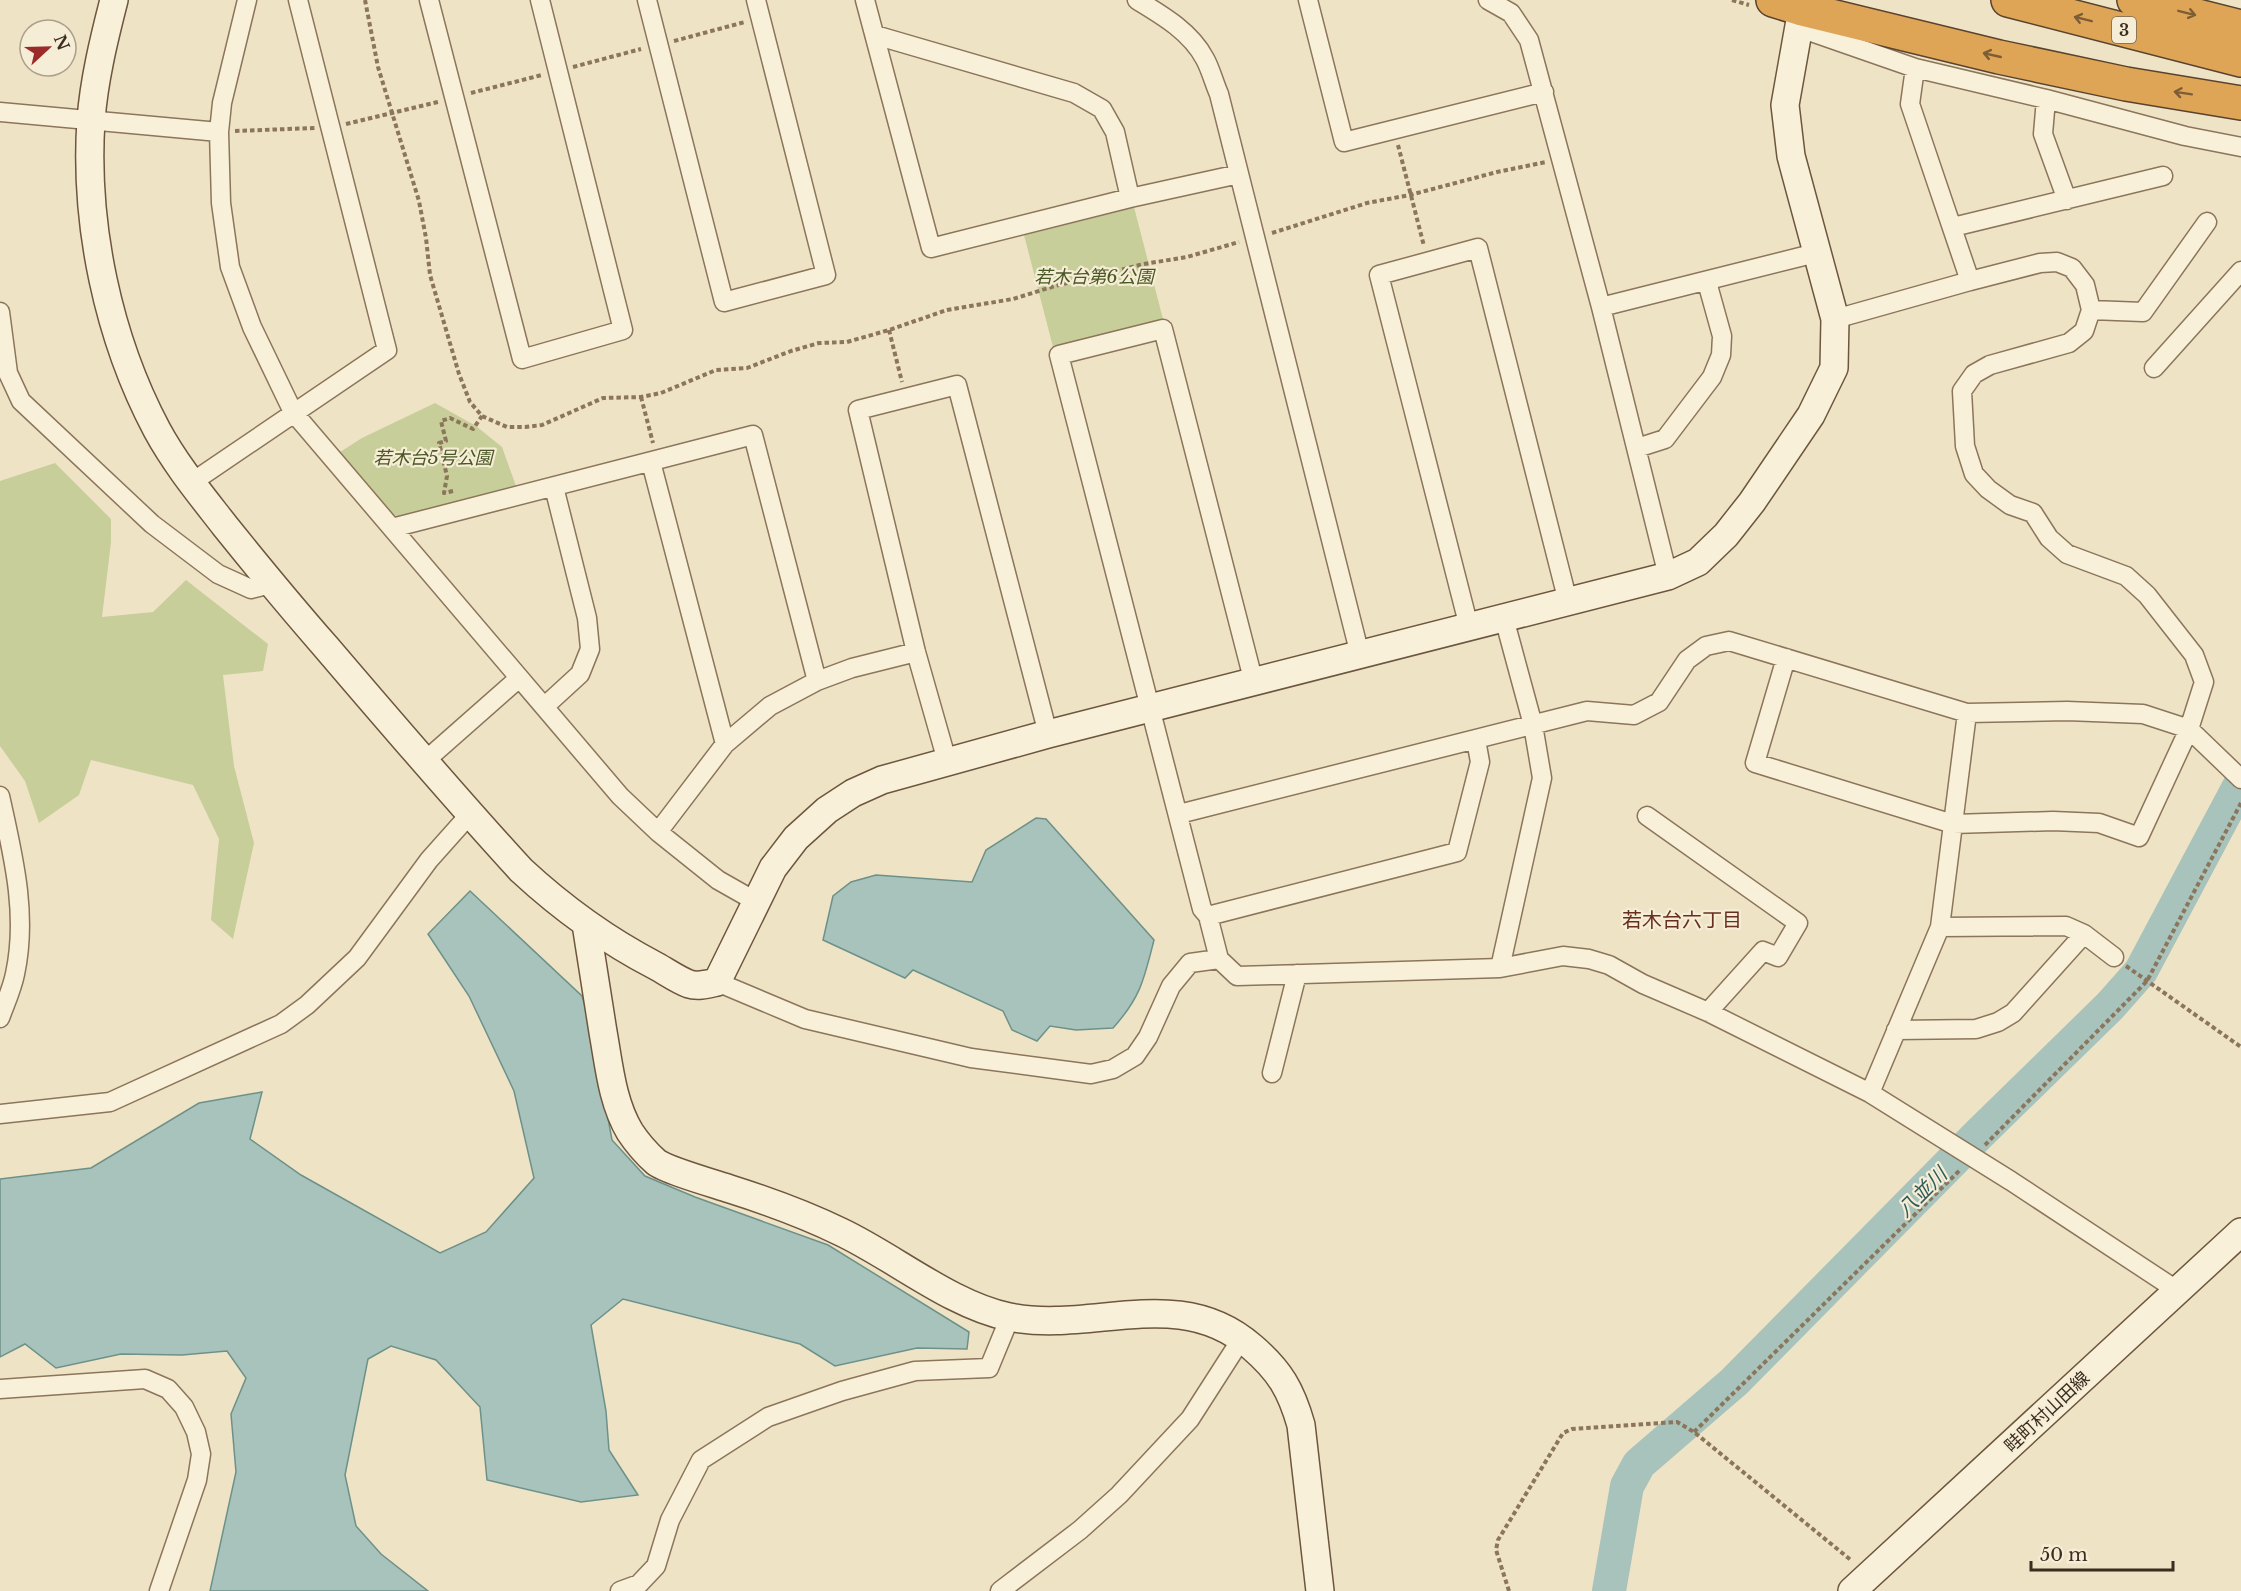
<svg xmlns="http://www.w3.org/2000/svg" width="2241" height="1591" viewBox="0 0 2241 1591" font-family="'Libre Baskerville','Noto Sans JP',serif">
  <rect width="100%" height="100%" fill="#efe3c6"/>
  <path fill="#c7ce99" d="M1134 207 1163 319 1053 347 1024 235Z
    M435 403 476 426 502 447 516 486 400 517 391 514 340 452 362 438Z
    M55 463 111 519V542L102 617 153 612 186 580 268 644 263 671 223 675 234 766 254 843 233 939 211 920 219 839 193 785 91 760 79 795 39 823 25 781 0 746V481Z"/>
  <path fill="#a7c3bb" stroke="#6d9189" stroke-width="1.5" d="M1036 818 1046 819 1154 940C1144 979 1141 997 1113 1028L1076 1030 1050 1026 1037 1041 1012 1030 1003 1011 913 970 905 978 823 940 833 896 851 882 876 875 972 882 986 850Z
    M470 891 582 996 591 1026 612 1140 645 1176 695 1197 828 1245 969 1332 967 1349 917 1348 835 1366 800 1344 623 1299 591 1325 606 1411 609 1450 638 1495 581 1502 487 1480 480 1407 436 1360 391 1346 368 1359 345 1475 356 1526 381 1554 428 1591H210L236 1472 231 1414 246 1378 227 1351 182 1355 121 1354 56 1368 25 1344 0 1357V1179L91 1168 199 1103 262 1092 250 1139 301 1175 440 1253 486 1232 534 1178 514 1091 469 996 428 934Z"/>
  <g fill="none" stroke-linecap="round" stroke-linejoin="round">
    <path stroke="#a7c3bb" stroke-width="34" d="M1609 1591 1627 1486 1639 1464 1734 1382 1979 1134 2110 1006 2141 971 2241 783"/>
    <defs>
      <path id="street" d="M247 0 222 103 219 132 221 203 230 267 252 327 293 412 620 796 658 832 718 880 755 901
        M429 0 522 359 623 330 540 0
        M647 0 724 302 826 275 756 0
        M865 0 931 248 1130 198 1239 174
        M1137 0C1162 15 1191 32 1205 59 1211 70 1214 83 1219 94L1360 655
        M1308 0 1344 142 1544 92
        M1488 0 1511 13 1529 40 1601 307 1668 576
        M1800 28 1915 68 2046 99 2185 136 2241 147
        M875 35 1074 93 1102 109 1115 132 1130 198
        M1915 68 1910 104 1970 281
        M2046 99 2043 134 2067 200
        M0 112 219 132
        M1953 227 2163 176
        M1601 307 1816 253
        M2091 310 2143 312 2207 222
        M0 312 8 373 21 401 152 524 218 574 251 589 271 584
        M2154 368 2241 271
        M1637 448 1665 439 1712 377 1721 355 1722 336 1707 282
        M651 462 725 744
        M191 483 387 350 298 0
        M392 528 753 435 817 681
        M1469 627 1379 275 1478 248 1568 602
        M1786 658 1755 763 1953 824 2053 821 2099 823 2139 837 2189 729 2204 682 2194 655 2147 595 2126 576 2067 554 2049 538 2033 513 2010 505 1988 489 1974 474 1965 446 1962 391 1974 374 1990 365 2069 343 2084 331 2091 310 2085 285 2072 268 2057 262 2040 263 1970 281 1835 319
        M1254 683 1163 329 1059 355 1202 909 1208 916 1457 852 1480 762 1476 740
        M544 707 580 674 590 649 587 618 554 487
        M425 761 518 679
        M947 761 916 652 858 410 957 385 1048 734
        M0 796C13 855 28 914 15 974 12 989 5 1004 0 1018
        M1179 814 1587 711 1634 715 1659 702 1687 660 1706 646 1729 641 1967 713 2067 711 2143 714 2189 729 2241 779
        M1647 816 1798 923 1778 957 1763 951 1708 1012
        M658 832 725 744 770 706 817 681 852 668 916 652
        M1208 916 1219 959 1237 976 1500 968 1563 956 1589 959 1609 965 1643 984 1708 1012 1870 1093 2011 1181 2178 1291
        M2084 934 2114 957
        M1500 968 1542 778 1533 725 1504 618
        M717 982 805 1019 971 1058 1091 1074 1113 1069 1135 1056 1148 1037 1171 986 1190 963 1219 959
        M1896 1030 1976 1029 1998 1022 2013 1013 2084 934 2066 926 1940 927
        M1272 1073 1297 974
        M1870 1093 1940 927 1967 713
        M0 1114 110 1102 281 1024 307 1005 357 958 429 860 470 814
        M0 1389 145 1379 168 1389 184 1407 196 1432 201 1454 197 1480 159 1591
        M620 1591 639 1584 656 1566 670 1520 701 1460 768 1417 842 1391 915 1371 989 1368 1010 1317
        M1000 1591 1080 1530 1119 1495 1190 1419 1242 1338"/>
      <path id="secondary" d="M114 0C104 39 94 80 91 120 84 224 108 338 157 430 176 465 201 495 225 526 258 567 291 607 326 647 390 722 454 797 521 870 562 908 606 940 656 966 667 972 678 980 689 984 698 987 708 984 717 982L773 868 796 838 827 810 853 793 882 780 1048 734 1668 576 1698 562 1726 535 1752 502 1811 415 1834 368 1835 319 1791 156 1785 105 1802 9
        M586 924C592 960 597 996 603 1032 609 1065 612 1102 630 1132 636 1141 647 1154 656 1162 666 1170 715 1184 730 1189 768 1201 806 1215 841 1232 894 1257 951 1305 1009 1317 1093 1334 1179 1283 1252 1347 1280 1371 1291 1390 1301 1425L1320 1591
        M1852 1591 2241 1232"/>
      <path id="highway" d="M1773 0 1802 9 1999 57 2126 84 2241 103
        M2008 0 2241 60
        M2134 0 2241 27"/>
    </defs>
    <use href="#street" stroke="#8b755b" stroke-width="21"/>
    <use href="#secondary" stroke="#6d563e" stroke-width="30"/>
    <use href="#highway" stroke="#59432f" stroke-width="36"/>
    <path stroke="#8b755b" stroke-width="4" stroke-dasharray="4.5 3" stroke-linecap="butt" d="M365 0 378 67 419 201 426 238 430 275 459 374 470 402 482 416 507 427H525L542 425 603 398 641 397 661 393 716 370 747 368 791 351 819 343 847 342 889 330 947 310 1013 299 1055 286 1144 264 1187 257 1239 242
      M1732 0 1749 5
      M674 41 745 22
      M573 67 641 49
      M471 93 542 75
      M346 124 438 102
      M235 131 315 128
      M1398 145 1424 246
      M1272 233 1367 203 1410 195 1497 172 1546 162
      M889 330 902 382
      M641 397 653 443
      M453 491 444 493 447 476 439 443 446 441 441 421 450 418 473 429 482 416
      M2126 966 2241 1047
      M1985 1145 2147 981 2241 803
      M1694 1432 1961 1169
      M1509 1591 1496 1550 1498 1540 1563 1433 1572 1429 1677 1422 1694 1432 1852 1561"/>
    <use href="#street" stroke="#f9f0d9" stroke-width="18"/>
    <use href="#secondary" stroke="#f9f0d9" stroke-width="27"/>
    <use href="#highway" stroke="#dfa556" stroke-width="33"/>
  </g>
  <defs><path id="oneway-shaft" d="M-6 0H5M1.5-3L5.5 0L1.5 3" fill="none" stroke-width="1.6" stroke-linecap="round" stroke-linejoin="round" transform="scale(1.5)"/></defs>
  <g stroke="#7d5d35">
    <use href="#oneway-shaft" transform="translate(2187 13) rotate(14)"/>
    <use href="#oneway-shaft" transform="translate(2083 19) rotate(-166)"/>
    <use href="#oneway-shaft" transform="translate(1992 55) rotate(-167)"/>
    <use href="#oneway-shaft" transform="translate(2183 93) rotate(-171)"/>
  </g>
  <g text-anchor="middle" stroke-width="4.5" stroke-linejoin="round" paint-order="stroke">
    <rect fill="#f6edd6" stroke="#736756" stroke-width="1.5" x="2112" y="17" width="24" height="26" rx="4.5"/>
    <g font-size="16" font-weight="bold" fill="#3b2d1f">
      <text x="2124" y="36">3</text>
    </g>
    <g font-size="18" font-style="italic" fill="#4a5825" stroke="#f6edd6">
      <text x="1094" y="283">若木台第6公園</text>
      <text x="433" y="464">若木台5号公園</text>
    </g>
    <g font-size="18" fill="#3b2d1f" stroke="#f6edd6">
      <text transform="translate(2047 1412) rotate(-43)" y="6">畦町村山田線</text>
    </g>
    <g font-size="20" fill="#682e1e" stroke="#f6edd6">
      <text x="1682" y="927">若木台六丁目</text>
    </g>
    <g font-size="20" font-style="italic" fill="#2e5b59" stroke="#f6edd6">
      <text transform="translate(1922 1192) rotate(-45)" y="7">八並川</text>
    </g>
  </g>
  <g transform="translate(48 48) rotate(68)"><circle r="28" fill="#f6edd6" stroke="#aba08d" stroke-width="1.5"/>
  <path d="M0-4.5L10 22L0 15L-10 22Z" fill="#9b2b2a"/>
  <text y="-9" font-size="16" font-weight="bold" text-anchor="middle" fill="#3b2d1f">N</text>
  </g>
  <path d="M2031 1561v9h142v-9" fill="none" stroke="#3b2d1f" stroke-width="3"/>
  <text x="2040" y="1561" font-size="18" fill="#3b2d1f" stroke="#f6edd6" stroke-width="4.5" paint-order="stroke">50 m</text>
</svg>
